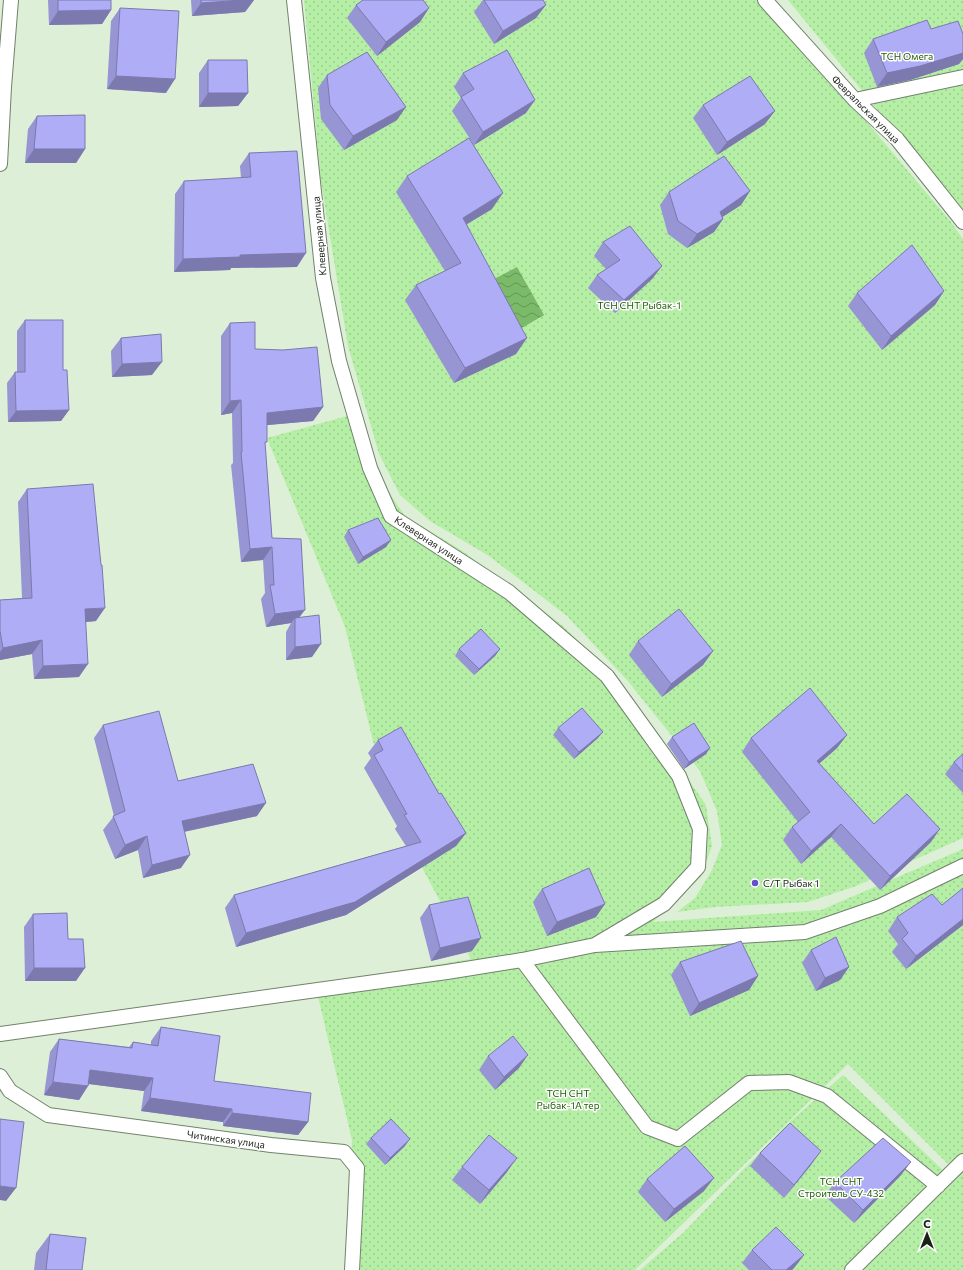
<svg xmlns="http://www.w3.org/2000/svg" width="963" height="1270" viewBox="0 0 963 1270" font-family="Commissioner,sans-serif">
  <defs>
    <pattern id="garden-dots" width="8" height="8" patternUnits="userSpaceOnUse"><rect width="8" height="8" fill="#b5eea5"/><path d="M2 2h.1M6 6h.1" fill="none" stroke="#9bcc8d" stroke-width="1.8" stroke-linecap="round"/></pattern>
    <pattern id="water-waves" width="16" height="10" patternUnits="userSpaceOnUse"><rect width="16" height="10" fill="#7aba69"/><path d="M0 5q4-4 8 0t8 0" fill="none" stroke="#639755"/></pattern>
  </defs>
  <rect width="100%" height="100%" fill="#ddf0d7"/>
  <path fill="url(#garden-dots)" d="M304 0H764L951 222 963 239V838L856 886 808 902 715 907 677 912 695 898 712 870 722 845 717 811 700 771 627 680 567 616 489 556 430 521 400 495 379 454 348 346 321 182Z
    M788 0H963V214Z
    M347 416 386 488 405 516 458 548 513 587 563 626 591 654 646 718 706 805 712 846 701 877 653 922 821 910 963 849V1155L948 1164 848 1064 635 1270H347L352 1140 315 984 471 959 389 806 345 627 267 438Z
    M843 1075 948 1175 963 1167V1270H640L684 1232 784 1127Z"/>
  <path fill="url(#water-waves)" d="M517 267 544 315 520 329 494 279Z"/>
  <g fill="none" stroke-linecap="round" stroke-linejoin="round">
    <defs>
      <path id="service" d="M294 0 323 278 339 361 370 468 391 516 509 592 607 676 679 776 700 829 698 867 664 904 595 945
        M765 0 855 100 897 139 963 222
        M855 100 963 77
        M0 164 4 87 11 0
        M522 960 647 1127 678 1139 749 1083 789 1082 827 1096 938 1186
        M0 1034 447 972 522 960 595 945 805 932 880 906 963 866
        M0 1076 10 1091 48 1115 271 1145 344 1152 357 1168 355 1213 352 1270
        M852 1270 963 1161"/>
    </defs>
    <use href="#service" stroke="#71826c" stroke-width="16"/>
    <use href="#service" stroke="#fff" stroke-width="14"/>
  </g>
  <path fill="#9795d4" d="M48 0H111V10L102 24 49 25Z
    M191 0H254L245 12 192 16Z
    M483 0H543L536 18 494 44 474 12Z
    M356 5 429 8 420 22 377 56 347 18Z
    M120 8 166 93 107 89 111 21Z
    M931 29 963 34V59L959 64 910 80 877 87 864 53 873 39Z
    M208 60 248 93 238 106 199 107V73Z
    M463 73 526 113 474 145 452 111 461 98 454 87Z
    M327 75 397 120 344 150 321 119 318 88Z
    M703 105 765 124 717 155 693 118Z
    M37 116 85 149 76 163H25L28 129Z
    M249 153 297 267 231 268 230 270 174 272 175 194 184 181 241 178 240 166Z
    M407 176 492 209 467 224 516 354 454 383 405 300 416 285 445 271 396 192Z
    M750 191 741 205 722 217 723 219 714 232 687 248 668 234 660 205 669 192Z
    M603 242 662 266 652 279 615 313 588 288 597 275 606 269 594 256Z
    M944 291 935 305 882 350 848 306 857 293Z
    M25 320 63 370 69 410 61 421 8 422 7 383 15 372H17V331Z
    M230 323 255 349 323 407 313 421 267 425 265 445 272 538 312 657 286 660V632L291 623 266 627 261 599 265 593 263 560 241 562 231 465 233 463 232 413 221 415V336Z
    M121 338 152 375 112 377 111 351Z
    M27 489 96 621 86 622 79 677 34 679 32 654 0 660V600L22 598 18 502Z
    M348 530 386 547 358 564 344 537Z
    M638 641 713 651 703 665 662 697 629 655Z
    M459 649H500L495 656 474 675 455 656Z
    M103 725 178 781 257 816 184 832 181 868 143 878 138 850 115 859 103 830 114 816 94 738Z
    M558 728 598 738 574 759 553 735Z
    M847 735 837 748 819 764 874 824 931 842 880 890 831 837 801 864 783 840 792 827 798 822 742 752 751 738Z
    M672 737 706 754 684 769 667 744Z
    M378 740 439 794 466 833 456 846 346 915 236 947 225 908 234 895 406 846 395 829 397 826 364 768 371 758 368 753Z
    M963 754V793L945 774 954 762Z
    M542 889 596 917 547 936 533 902Z
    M429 905 472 951 431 961 420 918Z
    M942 905 963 925 906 969 892 952 898 944 888 931 897 917Z
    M33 914 68 939 76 981H25L24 927Z
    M811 950 849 967 840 980 816 991 802 963Z
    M680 962 758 976 749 990 690 1016 671 975Z
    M161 1027 214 1081 308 1122 298 1135 223 1126V1122L141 1111 144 1091 89 1084 88 1086 79 1100 44 1095 50 1052 59 1039 129 1047 133 1042 151 1045V1041Z
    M488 1056 519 1068 495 1090 479 1070Z
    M371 1138 405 1146 385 1165 366 1144Z
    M760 1153 811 1165 784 1198 750 1166Z
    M462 1167 507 1172 480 1204 452 1180Z
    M901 1175 854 1223 825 1196 835 1182Z
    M647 1179 704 1191 665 1222 638 1192Z
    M50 1234 82 1270H34L36 1253Z
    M752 1250 804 1255 794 1268 792 1270H749L742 1263Z"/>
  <path fill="#7b79ad" d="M243 0H254L245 12 192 16 201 3Z
    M546 5 536 18 494 44 503 31Z
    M429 8 420 22 377 56 386 42Z
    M111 10 102 24 49 25 58 11Z
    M963 53V59L959 64 910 80 877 87 887 73Z
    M116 76 175 79 166 93 107 89Z
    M208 93H248L238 106 199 107Z
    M535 100 526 113 474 145 483 132Z
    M406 107 397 120 344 150 353 136Z
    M775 111 765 124 717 155 727 142Z
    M34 149H85L76 163H25Z
    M750 191 741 205 710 225 720 212Z
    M503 193 492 209 452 233 463 218Z
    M723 219 714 232 687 248 697 234Z
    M306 253 297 267 231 268 230 270 174 272 183 259 240 255Z
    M662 266 652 279 615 313 624 300Z
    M944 291 935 305 882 350 891 336Z
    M527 338 516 354 454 383 465 368Z
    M162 362 152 375 112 377 122 364Z
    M241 400 232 413 221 415 230 401Z
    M323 407 313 421 257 426 267 413Z
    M69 410 61 421 8 422 16 411Z
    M391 540 386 547 358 564 363 557Z
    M272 547 263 560 241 562 250 549Z
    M105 608 96 621 76 623 85 609Z
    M305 610 295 623V618L291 623 266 627 275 614Z
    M42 640 32 654 0 660V652L3 648Z
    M321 644 312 657 286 660 295 647Z
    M500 649 495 656 474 675 479 669Z
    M713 651 703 665 662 697 671 684Z
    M88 664 79 677 34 679 43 666Z
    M603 732 598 738 574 759 579 752Z
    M847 735 837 748 807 774 817 761Z
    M710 748 706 754 684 769 689 762Z
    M266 803 257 816 173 834 182 821Z
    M841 824 831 837 801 864 811 851Z
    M940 829 931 842 880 890 890 876Z
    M466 833 456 846 346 915 236 947 246 933Z
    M147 836 138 850 115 859 125 845Z
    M190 855 181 868 143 878 152 865Z
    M605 904 596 917 547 936 557 922Z
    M963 919V925L906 969 916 956Z
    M481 938 472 951 431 961 440 948Z
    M849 967 840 980 816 991 825 978Z
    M34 968H85L76 981H25Z
    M758 976 749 990 690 1016 699 1003Z
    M528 1055 519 1068 495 1090 504 1077Z
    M90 1070 153 1078 144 1091 81 1083Z
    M53 1082 88 1086 79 1100 44 1095Z
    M150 1098 232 1109 223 1122 141 1111Z
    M232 1113 308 1122 298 1135 223 1126Z
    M410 1139 405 1146 385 1165 390 1158Z
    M821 1151 811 1165 784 1198 794 1185Z
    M517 1158 507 1172 480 1204 489 1190Z
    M911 1162 901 1175 854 1223 863 1210Z
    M714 1178 704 1191 665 1222 674 1209Z
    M0 1186 16 1188 6 1201 0 1200Z
    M804 1255 794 1268 792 1270H786Z"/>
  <path fill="#b0adf7" stroke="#7b79ad" d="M58 0H111V10L58 11Z
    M201 0H243L201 3Z
    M363 0H423L429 8 386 42 356 5Z
    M484 0H543L546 5 503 31Z
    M120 8 179 11 175 79 116 76Z
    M927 20 931 29 958 21 963 34V53L920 66 887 73 873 39Z
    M507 50 535 100 483 132 461 97 474 89 463 73Z
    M367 52 406 107 353 136 330 105 327 75Z
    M208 60H247L248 93H208Z
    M750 76 775 111 727 142 703 105Z
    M85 115V149H34L37 116Z
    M469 138 503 193 463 218 527 338 465 368 416 285 461 263 407 176Z
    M297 151 306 253 240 255V257L183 259 184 181 251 177 249 153Z
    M724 156 750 191 720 212 723 219 697 234 678 221 669 192Z
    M630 226 662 266 624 300 597 275 620 260 603 242Z
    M912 245 944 291 891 336 857 293Z
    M25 320H63V370H67L69 410 16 411 15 372H25Z
    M255 322V349L283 350 317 347 323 407 267 413V442H265L272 538 301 539 305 610 275 614 270 585H274L272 547 250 549 241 452H242L241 400 230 401V323Z
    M161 334 162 362 122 364 121 338Z
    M93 484 101 565H102L105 608 85 609 88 664 43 666 42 640 3 648 0 631V600L32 598 27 489Z
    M378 518 391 540 363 557 348 530Z
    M679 609 713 651 671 684 638 641Z
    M319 615 321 644 295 647V618Z
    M481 629 500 649 479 669 459 649Z
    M810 688 847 735 817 761 874 824 907 794 940 829 890 876 841 824 811 851 792 827 810 812 751 738Z
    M582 708 603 732 579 752 558 728Z
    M159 711 178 781 253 764 266 803 182 821 190 855 152 865 147 836 125 845 113 816 125 811 103 725Z
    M694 723 710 748 689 762 672 737Z
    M401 727 439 794 441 793 466 833 355 902 246 933 234 895 421 842 404 815 407 814 374 755 383 750 378 740Z
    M963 754V772L954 762Z
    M589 868 605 904 557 922 542 889Z
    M963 888V919L916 956 902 939 908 933 897 917 932 894 942 905Z
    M468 897 481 938 440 948 429 905Z
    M67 913 68 939H83L85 968H34L33 914Z
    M836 937 849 967 825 978 811 950Z
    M741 941 758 976 699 1003 680 962Z
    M161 1027 220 1036 214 1081 311 1093 308 1122 232 1113V1109L150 1098 153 1078 90 1070 88 1086 53 1082 59 1039 132 1048 133 1042 158 1046Z
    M513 1036 528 1055 504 1077 488 1056Z
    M0 1119 24 1122 16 1188 0 1186Z
    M391 1119 410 1139 390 1158 371 1138Z
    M790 1123 821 1151 794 1185 760 1153Z
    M489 1135 517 1158 489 1190 462 1167Z
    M883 1138 911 1162 863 1210 835 1182Z
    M685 1146 714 1178 674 1209 647 1179Z
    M776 1227 804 1255 786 1270H772L752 1250Z
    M50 1234 86 1238 82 1270H46Z"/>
  <circle fill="#6451ca" stroke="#fff" stroke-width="1.5" cx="755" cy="883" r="4"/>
  <g text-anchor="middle" stroke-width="3" stroke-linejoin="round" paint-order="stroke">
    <g font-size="10" fill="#215d08" stroke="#fff">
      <text x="907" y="60">ТСН Омега</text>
      <text x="639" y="309">ТСН СНТ Рыбак-1</text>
      <text x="568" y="1097">ТСН СНТ<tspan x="568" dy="12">Рыбак-1А тер</tspan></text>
      <text x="841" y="1185">ТСН СНТ<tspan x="841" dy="12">Строитель СУ-432</tspan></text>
    </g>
    <g font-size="10" fill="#1a2118" stroke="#fff">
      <text transform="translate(866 109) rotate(45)" y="4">Февральская улица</text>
      <text transform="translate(319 236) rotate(-95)" y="4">Клеверная улица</text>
      <text transform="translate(429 540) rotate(33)" y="4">Клеверная улица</text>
      <text transform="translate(226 1139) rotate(8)" y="4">Читинская улица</text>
    </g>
    <g font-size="10" fill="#1a2118" stroke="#fff" text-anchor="start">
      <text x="763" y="887">С/Т Рыбак 1</text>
    </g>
  </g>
  <g transform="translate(927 1234)" stroke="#ffffff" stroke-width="3" paint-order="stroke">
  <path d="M0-3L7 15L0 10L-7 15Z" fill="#1a2118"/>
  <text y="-6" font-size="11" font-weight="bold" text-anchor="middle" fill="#1a2118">С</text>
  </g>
</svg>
